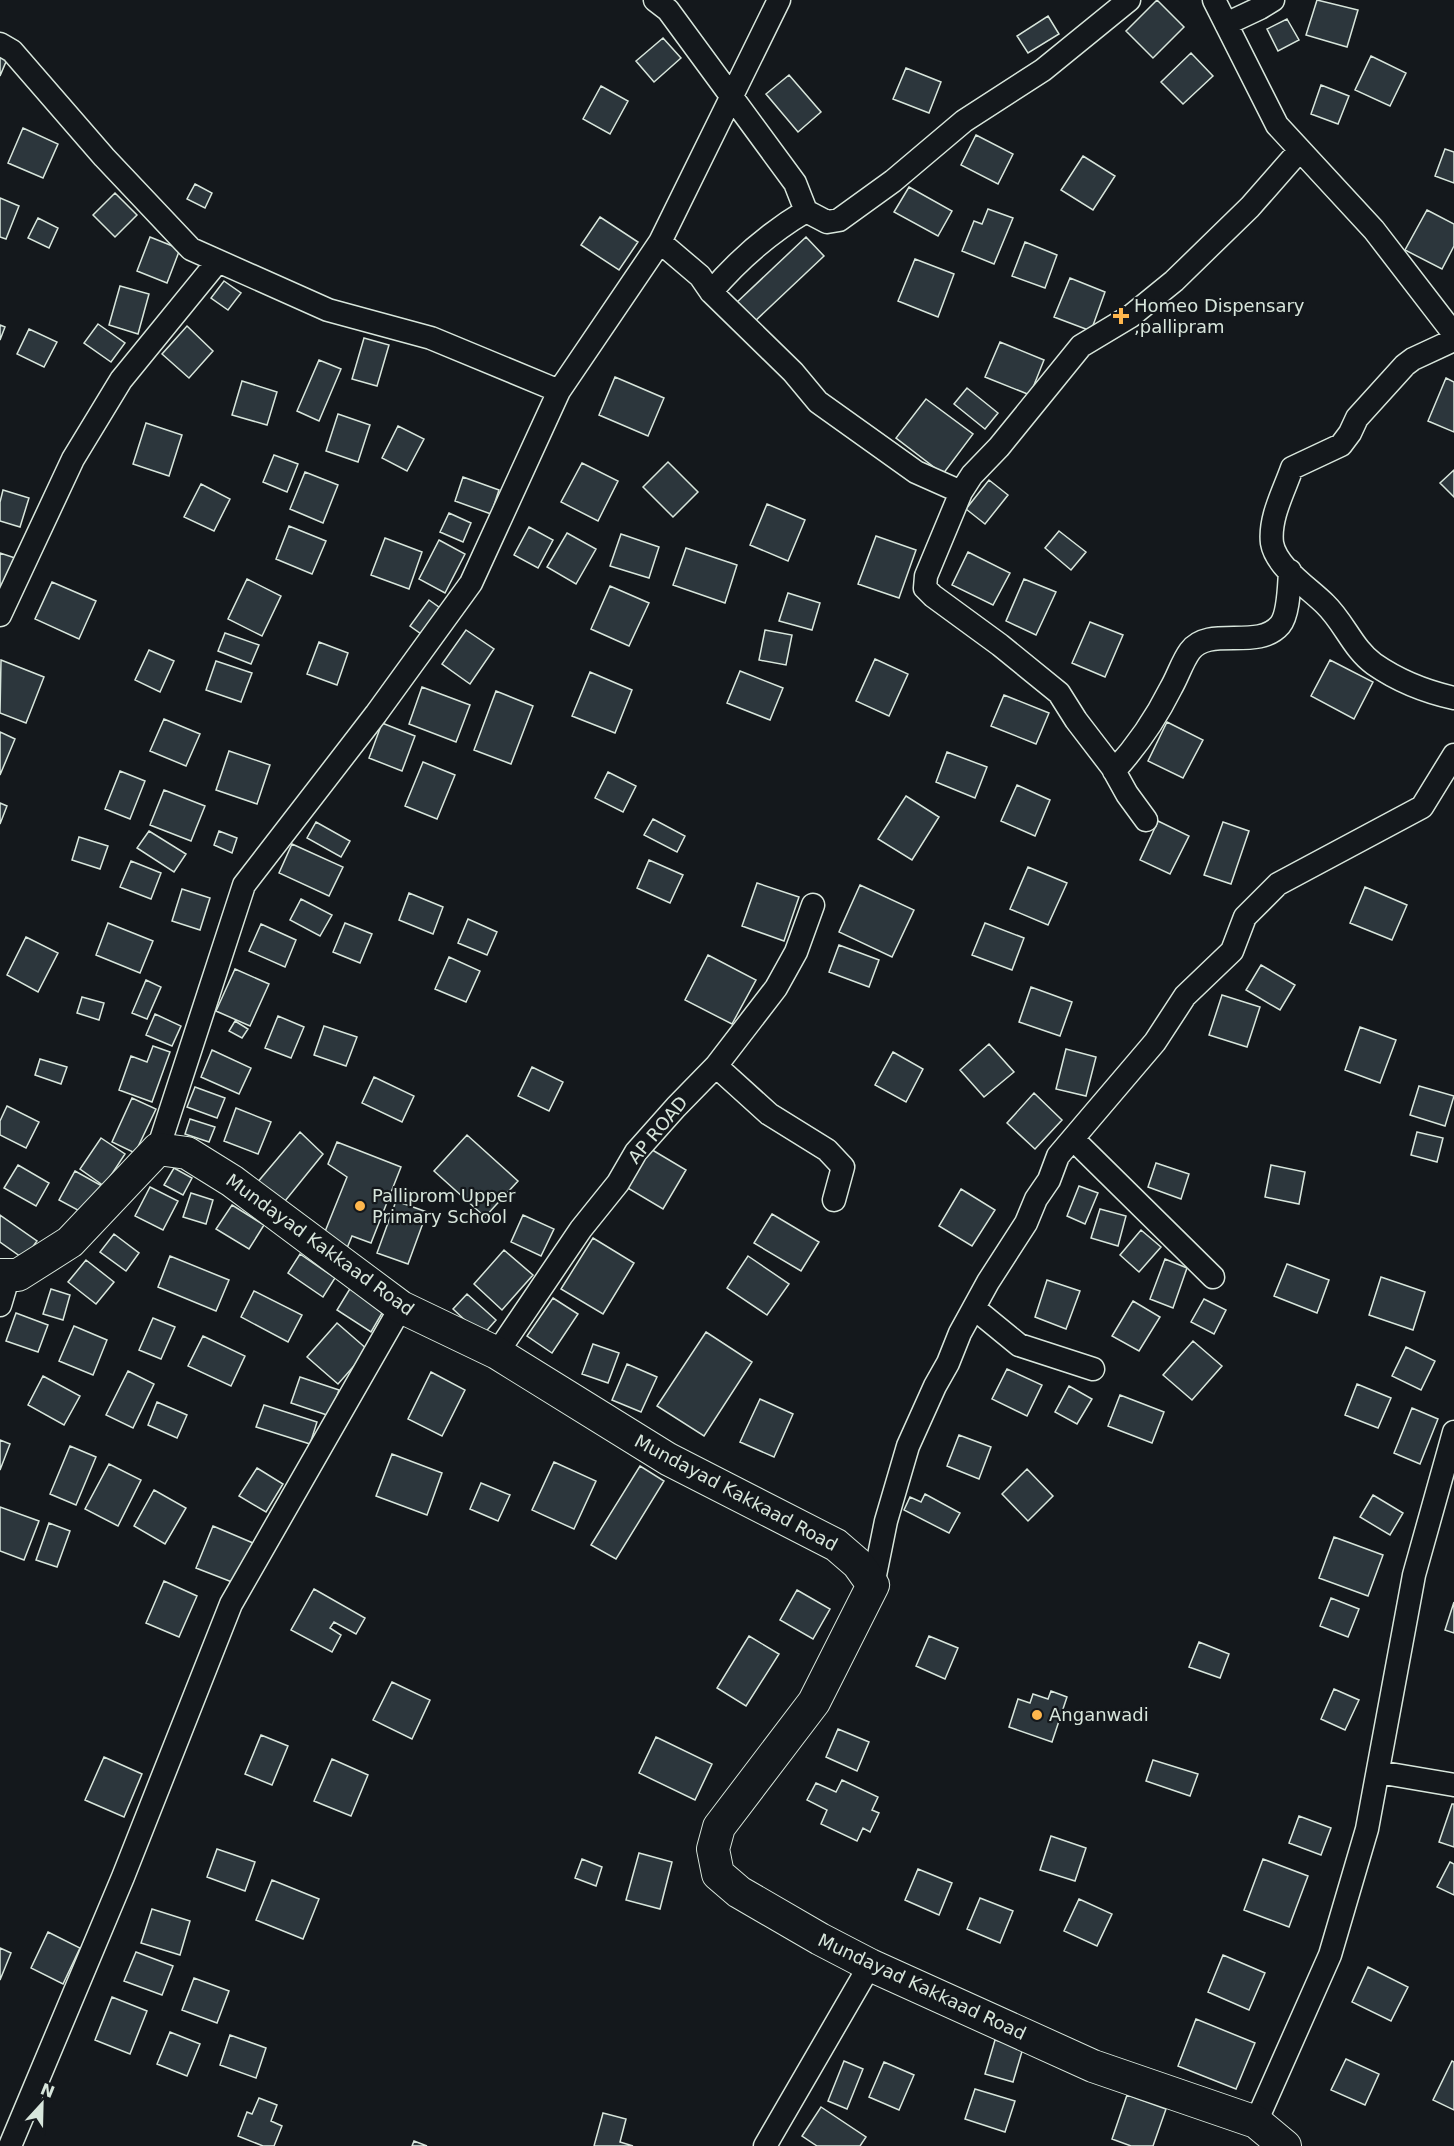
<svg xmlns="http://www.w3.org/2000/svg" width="1454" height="2146" viewBox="0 0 1454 2146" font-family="'DejaVu Sans',sans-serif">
  <rect width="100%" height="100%" fill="#14181c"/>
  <path fill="#2c363c" stroke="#d8e6dc" stroke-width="1.5" d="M1157 0 1184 27 1153 58 1126 31Z
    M1317 0 1358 10 1347 47 1306 35Z
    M1048 16 1059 34 1028 53 1017 36Z
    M1287 19 1299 40 1278 51 1267 29Z
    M663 38 681 58 654 82 636 61Z
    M0 53 8 57 0 76Z
    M1191 53 1213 76 1183 104 1161 82Z
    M1371 56 1406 73 1390 106 1355 90Z
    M906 68 941 82 929 113 893 99Z
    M789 75 821 112 798 132 766 94Z
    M1321 85 1349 96 1338 124 1311 114Z
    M601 86 628 101 610 134 583 119Z
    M23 128 58 144 43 178 8 163Z
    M976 135 1013 154 998 184 961 165Z
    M1445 149 1454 152V183L1435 176Z
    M1083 156 1115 176 1093 210 1061 190Z
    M195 184 212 193 205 208 187 199Z
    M909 187 952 211 938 236 894 212Z
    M115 193 137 215 115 237 93 215Z
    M0 198 19 206 6 239 0 237Z
    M988 209 1013 218 994 264 962 251 974 221 982 224Z
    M1427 210 1454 224V246L1442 269 1405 250Z
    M600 217 638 242 619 270 581 245Z
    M38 218 58 228 49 248 28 238Z
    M150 237 180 249 167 283 137 271Z
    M806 237 824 256 753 323 735 304Z
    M1025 242 1057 255 1045 288 1012 276Z
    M915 259 954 274 938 317 898 301Z
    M1070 278 1105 292 1091 331 1054 317Z
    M224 281 241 293 228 310 211 298Z
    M120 286 149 294 138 334 109 325Z
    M98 324 125 343 111 362 84 343Z
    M0 325 5 327 0 340Z
    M187 326 213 351 189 378 162 354Z
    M29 329 57 342 44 367 17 354Z
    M364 338 389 345 377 386 352 379Z
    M1000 342 1044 360 1030 395 985 377Z
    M319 360 341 369 319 421 297 411Z
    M615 377 664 398 648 436 599 415Z
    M1446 378 1454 382V432L1428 421Z
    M242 381 277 392 267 425 232 415Z
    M967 388 998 413 985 429 954 404Z
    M926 399 973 434 943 474 896 438Z
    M338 414 370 425 358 462 326 451Z
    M146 423 182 435 169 476 133 464Z
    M398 426 424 439 407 471 382 458Z
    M274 455 298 464 287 492 263 482Z
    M668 462 698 492 673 517 643 487Z
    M582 463 618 481 598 521 561 502Z
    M1454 470V497L1440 483Z
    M305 472 338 485 323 523 290 509Z
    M463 477 499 490 491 514 455 501Z
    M989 480 1008 495 985 524 966 509Z
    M201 484 230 499 214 531 184 517Z
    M3 490 29 498 20 527 0 521V502Z
    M767 504 805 520 788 561 750 545Z
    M449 513 471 523 463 542 440 532Z
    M289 526 326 541 312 574 276 559Z
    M529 527 553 540 538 568 514 555Z
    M1059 531 1086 552 1071 570 1045 548Z
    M567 533 596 549 576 584 547 567Z
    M621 534 659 547 649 578 610 566Z
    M876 536 916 550 899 598 858 584Z
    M385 538 422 552 409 589 371 575Z
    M439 540 465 554 445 593 419 579Z
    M686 548 737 565 725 603 673 585Z
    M968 552 1010 573 993 605 952 585Z
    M0 553 15 558 0 594Z
    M247 579 281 596 262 636 228 619Z
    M1024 579 1056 592 1036 635 1006 621Z
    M52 582 96 601 79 639 35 619Z
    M610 586 649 603 629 646 591 629Z
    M788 593 820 603 812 630 779 621Z
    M429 600 443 610 424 636 410 626Z
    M1090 622 1123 635 1105 677 1072 663Z
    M466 630 494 649 470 684 442 664Z
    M765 630 792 635 786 665 759 660Z
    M225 633 259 645 251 664 218 651Z
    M319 642 348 653 337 685 307 674Z
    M149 650 174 661 160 692 135 680Z
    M875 659 908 674 889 716 856 701Z
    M1 660 44 677 26 723 0 713Z
    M1330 660 1373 682 1354 719 1311 696Z
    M216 661 252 673 241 702 206 690Z
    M740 671 783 688 770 720 727 703Z
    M590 672 632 690 615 733 572 716Z
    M422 687 470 705 456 742 409 724Z
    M496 691 533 706 511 764 474 750Z
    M1004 695 1049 713 1036 744 991 726Z
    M164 719 200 734 186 766 150 751Z
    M1167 722 1203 740 1183 778 1148 761Z
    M382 723 415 736 402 771 369 758Z
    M0 732 15 739 0 775Z
    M229 751 270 765 257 804 216 790Z
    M947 752 987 767 975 798 936 782Z
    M423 762 455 775 437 819 405 806Z
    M120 771 145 781 130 819 105 809Z
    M608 772 636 786 623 812 595 798Z
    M1017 785 1050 800 1035 836 1001 821Z
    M164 790 205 806 191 841 150 825Z
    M906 796 939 817 912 860 878 839Z
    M0 803 7 806 0 824Z
    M653 819 685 836 677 852 644 835Z
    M1158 821 1189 836 1170 874 1140 860Z
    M316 822 350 841 341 857 307 838Z
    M1223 822 1249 831 1231 884 1204 875Z
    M149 831 186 854 174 872 137 848Z
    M219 831 237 838 232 853 214 845Z
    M79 837 108 846 100 869 72 860Z
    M292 844 343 867 329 896 279 873Z
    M649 860 683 875 670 903 637 888Z
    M131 861 161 873 151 899 120 887Z
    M1028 867 1067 883 1048 925 1010 909Z
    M757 883 799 897 784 941 742 926Z
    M860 885 914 910 892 957 839 932Z
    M1365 887 1407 905 1392 940 1350 923Z
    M182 889 210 898 200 930 172 921Z
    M409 893 443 907 433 934 399 920Z
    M301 899 332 915 320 936 290 920Z
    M468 919 497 932 487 955 458 943Z
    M108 923 153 941 140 973 96 955Z
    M345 923 372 934 360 963 333 952Z
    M985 923 1024 938 1012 970 972 955Z
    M261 924 296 940 285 967 249 951Z
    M26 937 58 953 38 992 7 975Z
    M839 945 879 960 869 987 829 972Z
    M708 955 756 980 732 1024 685 1000Z
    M449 957 480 971 466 1002 435 989Z
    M1261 965 1295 985 1280 1010 1246 990Z
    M235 969 269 984 250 1026 216 1011Z
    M146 980 161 987 147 1019 132 1013Z
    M1031 987 1072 1002 1060 1036 1019 1022Z
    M1222 995 1260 1007 1247 1047 1209 1035Z
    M82 997 104 1003 99 1020 77 1013Z
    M155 1014 181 1026 172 1046 146 1035Z
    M278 1016 304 1027 291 1058 265 1048Z
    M235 1021 248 1029 242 1038 229 1031Z
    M324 1026 357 1037 346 1066 314 1055Z
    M1360 1027 1396 1040 1380 1083 1345 1070Z
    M989 1044 1014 1072 984 1097 960 1070Z
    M153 1046 170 1052 152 1102 119 1090 131 1056 147 1062Z
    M1066 1049 1096 1057 1086 1096 1056 1089Z
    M212 1050 251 1068 239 1094 201 1077Z
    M893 1052 923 1069 906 1102 875 1085Z
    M40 1059 67 1067 61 1084 35 1075Z
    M532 1067 563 1082 549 1111 518 1096Z
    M374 1077 414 1096 402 1122 362 1103Z
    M1419 1086 1454 1096 1445 1126 1410 1115Z
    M195 1087 225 1098 217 1118 187 1107Z
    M1034 1093 1062 1120 1035 1149 1007 1123Z
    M132 1098 156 1109 135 1153 112 1142Z
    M7 1106 39 1122 26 1148 0 1135V1121Z
    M236 1108 271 1122 258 1154 224 1141Z
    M190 1119 215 1127 209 1142 185 1134Z
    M300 1132 323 1154 281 1206 256 1184Z
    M1417 1132 1443 1138 1437 1162 1411 1155Z
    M467 1135 518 1181 485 1217 434 1171Z
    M101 1138 125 1154 104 1186 80 1169Z
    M337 1142 401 1167 371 1243 352 1236 347 1248 322 1239 347 1177 328 1164Z
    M649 1148 686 1170 663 1209 626 1187Z
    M1156 1163 1189 1174 1181 1199 1148 1187Z
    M18 1165 49 1183 36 1206 4 1188Z
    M1271 1165 1305 1172 1299 1204 1265 1197Z
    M174 1168 192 1178 183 1195 164 1185Z
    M75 1171 102 1186 87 1215 59 1200Z
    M1079 1186 1098 1193 1085 1224 1067 1216Z
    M150 1187 178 1201 163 1230 135 1216Z
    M961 1189 995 1210 972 1246 939 1226Z
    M191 1193 213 1200 206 1224 183 1217Z
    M396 1201 427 1212 408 1264 377 1253Z
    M232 1205 264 1225 249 1249 216 1229Z
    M1100 1209 1126 1216 1118 1246 1091 1238Z
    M772 1214 819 1242 801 1271 754 1243Z
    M0 1215 37 1241 24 1259 0 1242Z
    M523 1215 554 1229 541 1256 511 1242Z
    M1141 1230 1161 1247 1139 1272 1120 1255Z
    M114 1234 139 1253 126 1271 100 1252Z
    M593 1238 634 1263 603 1314 561 1289Z
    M504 1250 533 1275 502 1310 474 1284Z
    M300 1254 335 1278 323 1297 288 1273Z
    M170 1256 229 1280 216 1311 158 1287Z
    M748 1256 789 1284 767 1315 727 1288Z
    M1165 1259 1187 1268 1173 1308 1150 1299Z
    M86 1260 114 1282 96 1304 68 1282Z
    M1287 1264 1329 1280 1317 1313 1274 1296Z
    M1381 1277 1425 1292 1413 1330 1369 1315Z
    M1047 1280 1080 1291 1066 1329 1035 1317Z
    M351 1287 385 1308 371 1332 337 1310Z
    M51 1289 70 1295 63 1320 43 1314Z
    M254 1291 302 1315 288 1342 241 1317Z
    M467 1294 496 1320 482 1336 453 1309Z
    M553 1298 578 1314 552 1353 527 1336Z
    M1204 1299 1226 1310 1214 1334 1191 1322Z
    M1133 1301 1160 1317 1139 1351 1112 1336Z
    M16 1313 48 1325 38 1352 6 1341Z
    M153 1318 175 1327 161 1359 139 1350Z
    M337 1323 368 1350 338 1384 307 1357Z
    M74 1326 107 1340 93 1375 59 1361Z
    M706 1332 752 1362 704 1436 657 1406Z
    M203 1336 245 1356 231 1386 188 1366Z
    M1193 1341 1222 1366 1192 1400 1163 1375Z
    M593 1344 619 1353 608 1383 582 1374Z
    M1406 1347 1435 1361 1421 1390 1392 1376Z
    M627 1364 657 1377 641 1412 612 1400Z
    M1007 1369 1042 1385 1027 1416 992 1399Z
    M128 1371 154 1384 133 1428 106 1415Z
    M431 1372 465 1390 442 1436 408 1419Z
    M43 1376 80 1396 64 1425 28 1405Z
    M300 1377 339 1390 330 1416 291 1403Z
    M1357 1384 1391 1398 1378 1428 1345 1415Z
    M1069 1386 1092 1399 1077 1424 1055 1412Z
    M1120 1395 1164 1412 1152 1443 1108 1426Z
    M760 1399 793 1414 774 1457 740 1442Z
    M157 1402 187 1415 177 1438 148 1425Z
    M264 1405 317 1422 310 1444 256 1427Z
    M1412 1408 1438 1419 1420 1464 1394 1453Z
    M959 1435 991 1447 979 1479 947 1466Z
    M0 1440 10 1444 0 1470Z
    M70 1446 96 1457 76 1505 50 1494Z
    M392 1454 442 1473 427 1515 376 1496Z
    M554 1462 596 1481 574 1529 532 1510Z
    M109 1464 141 1480 118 1526 85 1509Z
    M640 1466 664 1481 616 1559 591 1545Z
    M257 1468 283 1484 266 1512 239 1496Z
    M1027 1469 1053 1496 1028 1521 1002 1494Z
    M481 1483 510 1495 498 1521 470 1509Z
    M154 1490 186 1508 165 1544 134 1526Z
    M925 1494 960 1513 949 1533 904 1510 910 1497 921 1502Z
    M1373 1495 1403 1513 1390 1535 1360 1517Z
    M0 1507 39 1521 24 1560 0 1551Z
    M49 1523 70 1531 57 1567 36 1560Z
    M213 1526 253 1543 237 1584 196 1568Z
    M1334 1537 1383 1555 1368 1596 1319 1578Z
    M164 1581 197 1596 179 1637 146 1623Z
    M314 1589 365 1618 356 1634 334 1622 330 1628 341 1635 332 1652 291 1630Z
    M797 1590 830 1609 813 1639 780 1620Z
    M1331 1598 1359 1609 1348 1637 1320 1626Z
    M1454 1602V1633L1445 1630Z
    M749 1636 779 1654 746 1706 717 1688Z
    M929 1636 958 1648 945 1679 916 1666Z
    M1199 1642 1229 1654 1220 1678 1189 1667Z
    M392 1682 430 1700 412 1739 373 1720Z
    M1334 1689 1359 1700 1345 1730 1321 1719Z
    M1051 1691 1067 1697 1052 1742 1009 1727 1018 1699 1030 1703 1033 1694 1048 1699Z
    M838 1729 869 1742 857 1771 826 1757Z
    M261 1735 288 1746 272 1785 245 1774Z
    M656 1737 712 1764 695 1800 639 1773Z
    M104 1757 142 1774 124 1817 85 1800Z
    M332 1759 368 1775 351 1816 314 1801Z
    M1153 1760 1198 1774 1190 1796 1146 1781Z
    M842 1780 878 1797 872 1810 879 1813 870 1832 863 1828 857 1841 821 1824 827 1810 807 1800 816 1783 836 1792Z
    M1452 1804H1454V1847L1439 1842Z
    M1299 1816 1331 1828 1321 1855 1289 1843Z
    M1051 1836 1086 1848 1075 1881 1040 1870Z
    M217 1849 255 1862 245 1891 207 1877Z
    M639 1853 672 1862 660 1909 626 1900Z
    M582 1859 602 1867 596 1886 575 1878Z
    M1263 1859 1308 1876 1289 1927 1244 1910Z
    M1450 1862 1454 1864V1895L1437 1887Z
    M918 1869 952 1883 939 1915 905 1900Z
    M272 1880 319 1899 303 1939 256 1920Z
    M980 1898 1013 1911 1000 1943 967 1929Z
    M1079 1899 1112 1914 1097 1946 1064 1931Z
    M152 1909 190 1921 180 1955 141 1943Z
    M48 1932 80 1948 63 1984 31 1968Z
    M0 1948 11 1953 0 1980Z
    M136 1952 173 1966 162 1995 124 1981Z
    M1223 1955 1265 1973 1249 2010 1208 1992Z
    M1368 1967 1408 1987 1391 2021 1352 2002Z
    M194 1978 229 1991 217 2023 182 2010Z
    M112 1997 147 2011 130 2054 95 2040Z
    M1196 2019 1255 2043 1236 2089 1178 2066Z
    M170 2032 200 2044 187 2076 157 2064Z
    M230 2035 266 2048 256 2078 220 2065Z
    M995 2040 1023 2048 1013 2082 985 2074Z
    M1346 2059 1379 2074 1365 2105 1331 2090Z
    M844 2061 863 2069 847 2109 828 2101Z
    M1452 2061 1454 2062V2110L1433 2100Z
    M884 2062 914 2075 899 2110 869 2097Z
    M975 2089 1015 2101 1005 2132 965 2119Z
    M1127 2095 1166 2109 1153 2146H1131L1112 2139Z
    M259 2098 277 2105 271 2121 282 2126 274 2146H263L238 2136 247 2112 252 2114Z
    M821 2107 866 2137 860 2146H817L802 2136Z
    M603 2113 626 2119 620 2142 633 2146H594Z
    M414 2141 427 2146H412Z"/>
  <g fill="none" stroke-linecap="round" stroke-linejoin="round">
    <defs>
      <path id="minor" d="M655 0 668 10 795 183 806 211 827 222 839 220 893 181 964 121 1043 70 1129 0
        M1214 0 1277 125 1374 230 1454 334
        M1226 24 1260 8 1273 0
        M0 44 12 51 104 157 191 249 328 310 431 338 559 391
        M660 242 700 276 711 292 793 372 818 402 916 472 961 492
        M711 292C739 259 769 233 806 211
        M1454 340 1413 359 1405 365 1357 418 1350 433 1341 445 1292 468C1284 491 1269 518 1272 543 1276 567 1309 588 1325 604 1344 622 1353 649 1374 664 1397 680 1427 692 1454 698
        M0 615 73 459 121 380 218 261
        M1114 771C1137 746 1156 718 1171 688 1178 676 1182 662 1190 651 1209 625 1258 651 1280 625 1289 614 1289 585 1290 571
        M1146 820 1127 794 1112 767 1076 720 1059 693 1000 645 933 596 925 588 926 576 961 492 972 475 999 447 1081 346 1131 316 1174 281 1250 207 1300 150
        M716 1066 769 1114 827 1150 843 1167 834 1200
        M1073 1139 1213 1277
        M158 1149 244 885 376 714 471 583 559 391 660 242 779 0
        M0 1305 9 1275
        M975 1309 1019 1345 1093 1369
        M497 1353 581 1229 618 1183 636 1152 676 1107 716 1066 776 988 796 952 813 905
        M873 1585 886 1521 908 1446 935 1386 948 1363 960 1333 988 1282 1026 1223 1036 1199 1049 1180 1058 1156 1155 1042 1185 996 1232 951 1245 917 1278 884 1422 807 1454 755
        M1378 1772 1454 1785
        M1256 2122 1330 1955 1367 1829 1414 1575 1454 1432
        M10 2146 123 1877 231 1604 401 1307
        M765 2146 870 1965"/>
      <path id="secondary" d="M0 1275H18L70 1242 158 1149 187 1153 232 1181 401 1307 497 1353 668 1459 836 1545 858 1564 873 1585 814 1702 719 1827 713 1849 718 1874 739 1892 820 1939 870 1965 1093 2066 1256 2122 1285 2146"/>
    </defs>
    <use href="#minor" stroke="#d8e6dc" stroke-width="25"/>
    <use href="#secondary" stroke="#d8e6dc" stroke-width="34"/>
    <use href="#minor" stroke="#14181c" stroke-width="22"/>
    <use href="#secondary" stroke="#14181c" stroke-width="32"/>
  </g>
  <g fill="#ffb74d" stroke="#14181c" stroke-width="2">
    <path d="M1118 307h6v6h6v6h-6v6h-6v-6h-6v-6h6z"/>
    <circle cx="360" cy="1206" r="6"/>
    <circle cx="1037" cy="1715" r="6"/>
  </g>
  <g text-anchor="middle" stroke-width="4.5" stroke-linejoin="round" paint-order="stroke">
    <g font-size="18" fill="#d8e6dc" stroke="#14181c" text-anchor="start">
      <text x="1134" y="312">Homeo Dispensary<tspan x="1134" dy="21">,pallipram</tspan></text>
      <text x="372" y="1202">Palliprom Upper<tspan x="372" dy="21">Primary School</tspan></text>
      <text x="1049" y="1721">Anganwadi</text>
    </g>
    <g font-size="18" fill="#d8e6dc" stroke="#14181c">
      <text transform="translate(658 1130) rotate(-50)" y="6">AP ROAD</text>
      <text transform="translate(320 1245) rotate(36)" y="6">Mundayad Kakkaad Road</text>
      <text transform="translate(736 1493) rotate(28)" y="6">Mundayad Kakkaad Road</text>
      <text transform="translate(922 1987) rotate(25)" y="6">Mundayad Kakkaad Road</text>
    </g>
  </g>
  <g transform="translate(42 2104) rotate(22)" stroke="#14181c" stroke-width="4.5" paint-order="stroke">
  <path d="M0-4.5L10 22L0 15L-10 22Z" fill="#d8e6dc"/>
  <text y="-9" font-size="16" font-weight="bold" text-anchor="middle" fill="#d8e6dc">N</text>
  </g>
</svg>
